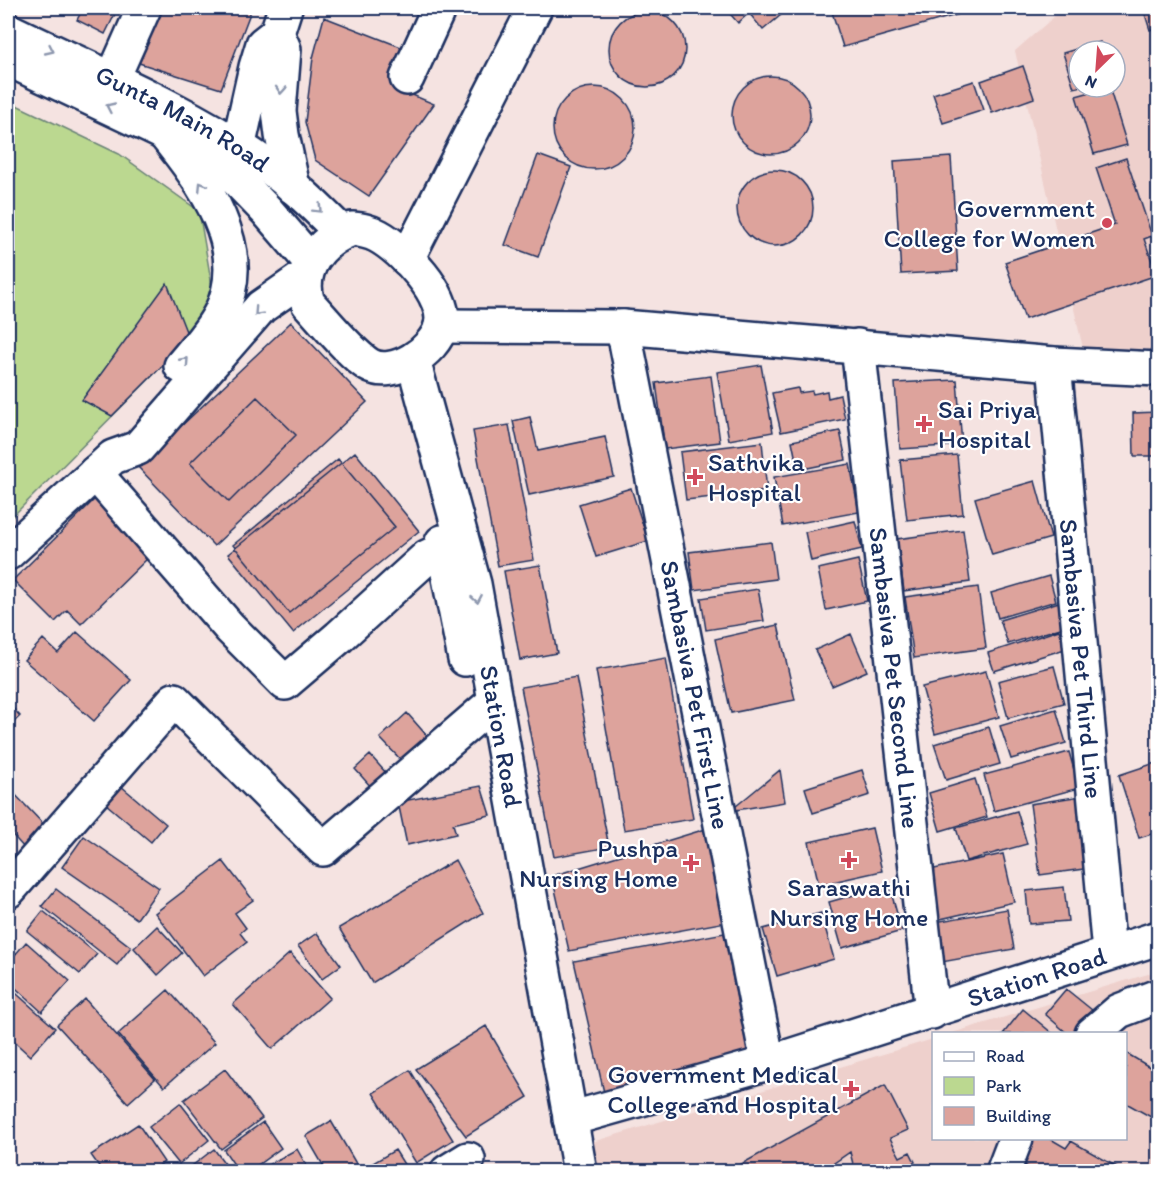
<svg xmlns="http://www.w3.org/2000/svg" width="1166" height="1179" viewBox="0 0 1166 1179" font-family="Itim,sans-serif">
  <rect width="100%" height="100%" fill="#f5e3e1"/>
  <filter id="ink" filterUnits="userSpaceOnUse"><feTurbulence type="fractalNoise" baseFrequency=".0167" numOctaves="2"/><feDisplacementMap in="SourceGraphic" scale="12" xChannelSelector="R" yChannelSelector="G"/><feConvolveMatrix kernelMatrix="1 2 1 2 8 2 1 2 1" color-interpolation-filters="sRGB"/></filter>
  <g filter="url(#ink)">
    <path fill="#eed0cc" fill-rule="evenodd" d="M1064 8H1158V359L1087 366 1015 51ZM1079 51H1115V87H1079Z
      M1158 971V1171L585 1172 579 1146 933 1039 934 1138H1126V1034L952 1033Z"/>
    <path fill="#bbd890" stroke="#6b8477" stroke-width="1.5" d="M8 101 119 154 199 211 213 292 189 339 8 521Z"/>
    <path fill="#dda39c" stroke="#1b2f5e" stroke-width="1.5" d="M83 8H118L105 34 77 20Z
      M163 8H252L221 89 139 63Z
      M725 8H785L787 10 763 30 749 13 738 23Z
      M849 8H981L843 47 832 12Z
      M1143 8H1158V27L1150 30Z
      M609 49a38 38 0 1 1 76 0a38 38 0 1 1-76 0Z
      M324 17 406 49 391 86 434 104 369 196 315 160 305 122 313 58Z
      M1100 42 1102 51H1079V87L1074 88 1063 53Z
      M1023 66 1034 98 992 113 981 81Z
      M732 115a39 39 0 1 1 78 0a39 39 0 1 1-78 0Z
      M974 81 984 110 943 123 933 94Z
      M1109 87 1127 145 1094 154 1076 96Z
      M553 128a41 41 0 1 1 82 0a41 41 0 1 1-82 0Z
      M538 155 571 167 538 257 505 245Z
      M951 157 958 271 901 274 894 161Z
      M1126 158 1152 236 1144 239 1157 275 1025 319 1005 262 1115 225 1096 168Z
      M737 208a38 38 0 1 1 76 0a38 38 0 1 1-76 0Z
      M167 283 189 339 112 416 82 400Z
      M291 322 367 402 214 546 138 467Z
      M761 365 773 432 729 440 717 372Z
      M711 376 720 442 665 449 656 383Z
      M957 380 962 445 900 449 895 383Z
      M798 388 799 393 812 391 813 394 827 391 828 398 840 395 845 419 781 432 772 393Z
      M257 397 296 435 229 502 190 463Z
      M1158 412V456H1134L1133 413Z
      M530 417 538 451 605 437 614 477 529 495 513 421Z
      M509 425 534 560 498 566 473 431Z
      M840 431 846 460 798 470 792 441Z
      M762 442 767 491 686 500 680 452Z
      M355 452 419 531 293 633 228 554Z
      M957 455 963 514 907 520 900 460Z
      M338 459 395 527 289 613 233 545Z
      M850 464 859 512 783 526 774 477Z
      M1035 481 1051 538 992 555 975 498Z
      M631 488 648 541 596 557 579 504Z
      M96 498 152 554 81 624 67 610 55 622 13 580Z
      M855 521 862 549 811 561 805 532Z
      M963 530 970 582 904 591 897 539Z
      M771 542 776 579 694 590 689 552Z
      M858 560 867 601 826 610 818 569Z
      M540 565 557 653 520 660 504 571Z
      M1049 576 1056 601 998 618 991 593Z
      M978 587 986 648 914 658 905 597Z
      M758 589 764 621 706 630 701 598Z
      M1059 602 1067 626 1008 644 1000 620Z
      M778 625 795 700 731 713 715 639Z
      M1059 630 1065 649 994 671 988 653Z
      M77 632 131 680 94 721 24 660 43 639 58 653Z
      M851 634 867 671 832 686 815 650Z
      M666 658 693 819 624 830 596 670Z
      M1054 666 1064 703 1008 718 998 681Z
      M986 671 999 717 935 734 922 687Z
      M576 677 609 847 554 857 521 687Z
      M8 703 20 716 8 728Z
      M1056 709 1066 743 1011 759 1000 726Z
      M407 713 428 737 402 761 380 738Z
      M989 727 1000 764 946 780 934 744Z
      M1069 752 1079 788 994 811 984 775Z
      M370 755 387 774 372 788 355 769Z
      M1158 762V832L1139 838 1119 775Z
      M780 770 785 802 730 811Z
      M862 770 870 795 813 813 805 788Z
      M975 779 987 817 940 831 929 793Z
      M121 786 166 824 151 842 106 804Z
      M481 786 490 815 453 824 456 834 407 845 398 802Z
      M8 787 47 828 25 849 8 830Z
      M1081 796 1091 868 1040 875 1030 804Z
      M1017 811 1027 844 966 861 956 828Z
      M709 828 726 922 569 951 552 876Z
      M872 828 882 871 819 885 809 842Z
      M84 836 159 888 137 919 62 867Z
      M1003 854 1014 902 936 920 925 871Z
      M455 860 483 913 372 983 339 928Z
      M223 861 253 900 235 913 246 928 240 933 247 942 203 976 155 913Z
      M889 885 902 931 842 948 829 902Z
      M1064 887 1068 921 1029 924 1026 891Z
      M56 889 131 947 117 965 42 906Z
      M1007 909 1014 949 942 962 935 922Z
      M43 911 97 954 80 974 27 931Z
      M821 913 834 959 777 976 763 929Z
      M157 926 182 953 158 975 134 948Z
      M317 933 341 965 322 979 298 946Z
      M724 933 748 1053 605 1097 574 961Z
      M26 942 70 981 42 1012 8 981V963Z
      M290 953 330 998 272 1049 233 1004Z
      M8 986 55 1028 30 1056 8 1036Z
      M1066 989 1092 1010 1073 1034H1068L1045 1014Z
      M168 990 215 1043 164 1087 118 1034Z
      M85 999 155 1079 128 1103 57 1025Z
      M1023 1009 1053 1034H1003Z
      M486 1026 528 1097 466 1136 416 1069Z
      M1126 1053 1158 1072V1121L1126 1103Z
      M225 1069 262 1118 221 1149 184 1100Z
      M410 1070 453 1140 416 1163 373 1093Z
      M885 1085 908 1130 890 1138 900 1157 910 1152 915 1162 903 1168 905 1172H855L850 1152 821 1172H727Z
      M180 1103 209 1140 179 1164 149 1127Z
      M331 1121 361 1172H327L306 1136Z
      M263 1122 281 1148 248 1172H239L224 1150Z
      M138 1124 164 1162 150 1172H103L91 1155Z
      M1035 1138H1049L1066 1148 1071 1141 1126 1172H1036L1021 1163Z
      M214 1149 231 1172H184Z
      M297 1149 310 1172H270L266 1166Z
      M395 1150 407 1169 403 1172 361 1170Z"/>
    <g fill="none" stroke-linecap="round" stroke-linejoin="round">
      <defs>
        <g id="minor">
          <path id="s1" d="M8 30C92 71 186 109 263 163 292 183 317 208 342 233"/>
          <path d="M277 33 284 49 279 111 282 135 293 187"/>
          <path d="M8 59 187 144 235 178 267 211 311 262"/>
          <path d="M407 78 439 8"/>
          <path d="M112 80 144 8"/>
          <path d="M163 132C203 182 254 248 220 314 210 333 195 349 181 366"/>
          <path d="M236 167 238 148 256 67 263 44 277 33 285 8"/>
          <path d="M352 229C362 230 369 231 378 236 402 249 449 296 441 326 435 351 393 379 369 365 351 354 323 319 308 303 297 269 320 241 352 229Z"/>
          <path d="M407 259 535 8"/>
          <path d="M441 326 623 327 1054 364 1158 369"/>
          <path id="s2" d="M623 327 768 1063"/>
          <path id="s3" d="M858 346 932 1012"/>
          <path id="s4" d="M413 360 474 584 580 1172"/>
          <path id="s5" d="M1054 364 1109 952"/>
          <path d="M95 473 230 628 285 683 339 637 427 557 444 549 464 554"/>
          <path d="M442 542 465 659"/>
          <path d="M8 553 113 457 138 448 261 307 304 277"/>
          <path d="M8 891 174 700 323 849 495 701"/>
          <path d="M1092 1034 1119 1011 1158 996"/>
          <path id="s6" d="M570 1119 768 1063 1158 938"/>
          <path d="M447 1172 468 1159"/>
          <path d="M1003 1172 1016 1138"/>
        </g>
      </defs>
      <use href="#minor" stroke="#1b2f5e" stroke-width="38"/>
      <use href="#minor" stroke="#fff" stroke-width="33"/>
    </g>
    <defs><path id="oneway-chevron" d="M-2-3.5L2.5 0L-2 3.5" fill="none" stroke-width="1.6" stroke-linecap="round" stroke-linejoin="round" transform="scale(1.5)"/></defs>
    <g stroke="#8d97ae">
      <use href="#oneway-chevron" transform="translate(50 50) rotate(25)"/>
      <use href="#oneway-chevron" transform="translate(281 90) rotate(94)"/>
      <use href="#oneway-chevron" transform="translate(110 107) rotate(-155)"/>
      <use href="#oneway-chevron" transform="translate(202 186) rotate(-122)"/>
      <use href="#oneway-chevron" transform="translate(318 209) rotate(45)"/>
      <use href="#oneway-chevron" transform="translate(258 312) rotate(133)"/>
      <use href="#oneway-chevron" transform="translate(185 361) rotate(-48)"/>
      <use href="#oneway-chevron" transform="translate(477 599) rotate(80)"/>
    </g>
  </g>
  <g fill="#d1495b" stroke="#fff" stroke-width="2">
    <circle cx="1107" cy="223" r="6"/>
    <path d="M921 415h6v6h6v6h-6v6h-6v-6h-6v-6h6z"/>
    <path d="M692 468h6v6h6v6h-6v6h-6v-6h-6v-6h6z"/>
    <path d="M846 851h6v6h6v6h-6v6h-6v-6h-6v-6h6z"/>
    <path d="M688 854h6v6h6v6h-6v6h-6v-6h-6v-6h6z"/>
    <path d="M848 1080h6v6h6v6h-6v6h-6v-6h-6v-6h6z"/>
  </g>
  <g text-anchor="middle" stroke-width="4.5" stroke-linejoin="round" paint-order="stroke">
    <g font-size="26" fill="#1b2f5e" stroke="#fff">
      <text dy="9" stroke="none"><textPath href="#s1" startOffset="196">Gunta Main Road</textPath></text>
      <text dy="9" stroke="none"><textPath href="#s5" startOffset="296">Sambasiva Pet Third Line</textPath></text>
      <text dy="9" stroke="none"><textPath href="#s3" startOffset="334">Sambasiva Pet Second Line</textPath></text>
      <text dy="9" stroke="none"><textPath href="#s2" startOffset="375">Sambasiva Pet First Line</textPath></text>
      <text dy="9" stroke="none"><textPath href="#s4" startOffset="387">Station Road</textPath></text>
      <text dy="9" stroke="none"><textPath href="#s6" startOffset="488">Station Road</textPath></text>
    </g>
    <g font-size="26" fill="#1b2f5e" stroke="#fff" text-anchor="end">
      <text x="1095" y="217">Government<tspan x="1095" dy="30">College for Women</tspan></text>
      <text x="938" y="418" text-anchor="start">Sai Priya<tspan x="938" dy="30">Hospital</tspan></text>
      <text x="708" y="471" text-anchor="start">Sathvika<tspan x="708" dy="30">Hospital</tspan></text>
      <text x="678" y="857">Pushpa<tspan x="678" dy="30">Nursing Home</tspan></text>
      <text x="849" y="896" text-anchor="middle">Saraswathi<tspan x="849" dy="30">Nursing Home</tspan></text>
      <text x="838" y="1083">Government Medical<tspan x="838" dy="30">College and Hospital</tspan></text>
    </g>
  </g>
  <rect width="1166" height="1179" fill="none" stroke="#fff" stroke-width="30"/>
  <rect x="15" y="15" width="1136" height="1149" fill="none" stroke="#1b2f5e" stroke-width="2" filter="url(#ink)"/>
  <rect x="932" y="1032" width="195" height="108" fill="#ffffff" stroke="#a4acbf" stroke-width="1.5"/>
  <rect x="944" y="1052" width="30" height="9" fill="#ffffff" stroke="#a4acbf" stroke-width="1.5"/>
  <text x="986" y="1062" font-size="18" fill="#1b2f5e">Road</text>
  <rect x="944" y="1077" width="30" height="18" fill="#bbd890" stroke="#a4acbf" stroke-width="1.5"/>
  <text x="986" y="1092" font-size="18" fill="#1b2f5e">Park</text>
  <rect x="944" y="1107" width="30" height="18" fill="#dda39c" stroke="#a4acbf" stroke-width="1.5"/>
  <text x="986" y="1122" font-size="18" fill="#1b2f5e">Building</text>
  <g transform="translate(1097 69) rotate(205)"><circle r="28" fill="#ffffff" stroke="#a4acbf" stroke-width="1.5"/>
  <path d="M0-4.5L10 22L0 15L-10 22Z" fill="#d1495b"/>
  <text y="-9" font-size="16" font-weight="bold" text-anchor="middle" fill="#1b2f5e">N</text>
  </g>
</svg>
